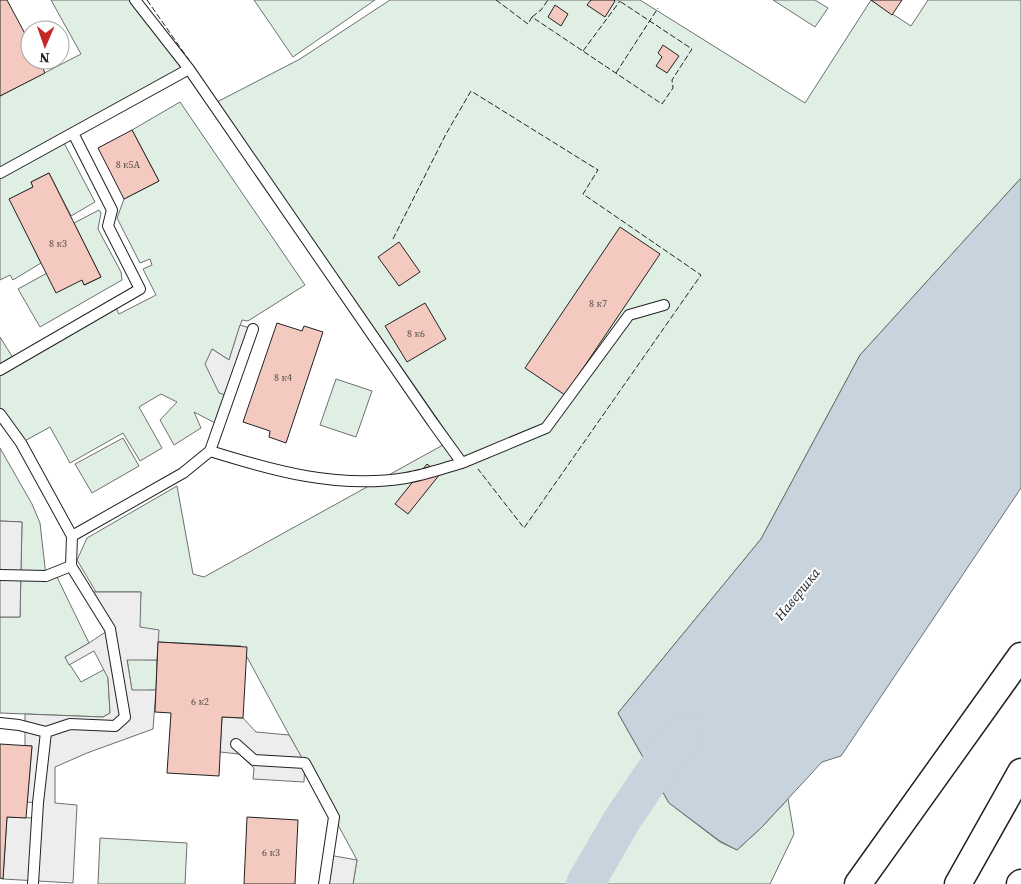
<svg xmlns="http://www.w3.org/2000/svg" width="1021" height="884" viewBox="0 0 1021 884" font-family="'Source Serif 4',serif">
  <rect width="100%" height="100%" fill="#fff"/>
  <path fill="#e0efe3" stroke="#6f6f6f" d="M51 0H135L189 69 62 139 95 202 71 216 49 173 31 182 33 187 10 199 41 263 13 280 10 275 0 280V96L81 54Z
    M254 0H375L293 57Z
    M390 0H640L805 103 871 0 911 26 928 0H1021V178L860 355 761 539 618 713 669 803 720 842 737 850 761 828 788 799 794 834 770 884H353L357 860 241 646 158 642 139 627 141 592H96L77 560 87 538 177 486 193 574 204 577 452 440 217 102 300 59Z
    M773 0H815L828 8 815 27Z
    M180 102 305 285 248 321 242 320 229 360 212 349 229 396 219 425 194 412 201 428 174 445 160 420 177 402 161 394 139 407 162 448 140 461 123 433 70 463 50 427 21 443 0 410V337L15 361 114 304 119 314 156 295 143 269 152 265 150 259 140 263 117 218 124 199 159 181 132 130Z
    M99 210 101 213 98 229 121 272 122 280 40 327 18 289 47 273 82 280 85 285 101 277 74 223Z
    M336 379 372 391 356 437 320 425Z
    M123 438 139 466 92 493 75 464Z
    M0 448 32 504 40 523 46 576 55 573 89 643 65 657 81 682 105 669 108 678 110 713 103 717 0 713V617H20L22 522 0 521Z
    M127 659 157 660 156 690 132 691Z
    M100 838 187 843 185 884H98Z"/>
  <path fill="#ededed" stroke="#6f6f6f" d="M240 325 253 329 229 396 219 393 205 364 212 349 229 360Z
    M0 521 22 522 20 617H0Z
    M88 592H141L140 627 159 630 157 660H127L132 690H156L153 729 87 753 55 767V803L77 805 73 883 3 879 7 817 37 818 38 803 27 802 32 746H25V714L103 717 110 713 108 678 94 651 69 665 65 657 89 643 110 629Z
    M222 717 243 718 256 732 289 735 305 763 304 782 253 779 254 768 239 754 220 752Z
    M329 855 357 860 353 884H324Z"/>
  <path fill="#c7d3dd" stroke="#6f6f6f" d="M1021 178V488L841 756 822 762 761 828 737 850 720 841 669 803 618 713 761 539 860 355Z"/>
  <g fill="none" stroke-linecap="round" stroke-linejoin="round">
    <path stroke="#c7d3dd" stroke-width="38" d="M585 884 622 820 653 774 685 734"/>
  </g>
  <path fill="#f3c9c0" stroke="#222" d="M0 0H7L30 43V60H39L45 73 0 96Z
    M591 0H614L615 1 605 17 587 5Z
    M871 0H902L892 15Z
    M555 5 568 14 561 26 548 17Z
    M663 45 679 56 667 73 656 66 662 57 658 53Z
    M132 130 159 181 124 199 98 148Z
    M49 173 101 277 84 285 82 280 56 293 9 199 33 187 31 182Z
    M620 227 660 254 565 395 525 368Z
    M399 242 420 272 399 286 378 257Z
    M425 303 446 339 407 362 385 326Z
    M277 323 302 331 304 326 323 332 286 443 269 437 270 431 243 422Z
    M427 464 440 474 408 514 395 504Z
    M158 642 247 647 243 718 222 717 219 776 167 773 171 713 155 712Z
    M0 744 32 746 26 818 7 817 3 879 0 878Z
    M247 817 298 820 295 884H244Z"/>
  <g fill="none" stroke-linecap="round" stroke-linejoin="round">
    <defs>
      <path id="lane" d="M189 69 433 423 462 463 546 428 629 315 664 305
        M0 173 189 69 135 0
        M0 370 140 289 108 226 112 210 73 133
        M0 414 21 443 72 536 71 566 110 629 125 717 115 726 70 724 46 732 19 725 0 723
        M210 451C274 471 338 489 406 478 425 475 444 468 462 463
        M72 536 183 473 210 451 253 329
        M0 575 46 576 71 566
        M236 744 254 760 305 763 334 817 324 884
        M33 884 38 803 46 732"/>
      <path id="secondary" d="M858 884 1021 656
        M958 884 1021 772
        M1020 884 1021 883"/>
    </defs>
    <use href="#lane" stroke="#222" stroke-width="12"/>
    <use href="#secondary" stroke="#222" stroke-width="29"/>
    <use href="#lane" stroke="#fff" stroke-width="10"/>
    <use href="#secondary" stroke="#fff" stroke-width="26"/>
    <path stroke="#222" stroke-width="1" stroke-dasharray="6 2.5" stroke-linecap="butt" d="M147 0 189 60
      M496 0 528 24 532 17 662 104 673 88 672 80 692 49 618 0
      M532 17 541 10 548 0
      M583 51 620 1
      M616 73 658 8
      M393 239 446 134 471 91 598 170 583 194 701 275 524 528 478 469"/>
  </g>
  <g text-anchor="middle" stroke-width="4" stroke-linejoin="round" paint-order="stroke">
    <g font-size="10" fill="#564c4a">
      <text x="128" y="168">8 к5А</text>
      <text x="58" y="247">8 к3</text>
      <text x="598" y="307">8 к7</text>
      <text x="416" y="337">8 к6</text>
      <text x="283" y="381">8 к4</text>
      <text x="200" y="705">6 к2</text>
      <text x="271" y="856">6 к3</text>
    </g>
    <g font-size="14" font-style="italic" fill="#222" stroke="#fff">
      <text transform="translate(797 594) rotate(-51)" y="5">Навершка</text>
    </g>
  </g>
  <g transform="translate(45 45) rotate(182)"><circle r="24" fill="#ffffff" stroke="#a7a7a7"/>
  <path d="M0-4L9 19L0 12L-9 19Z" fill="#c62828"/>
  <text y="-8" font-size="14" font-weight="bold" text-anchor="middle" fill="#222222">N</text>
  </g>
</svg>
